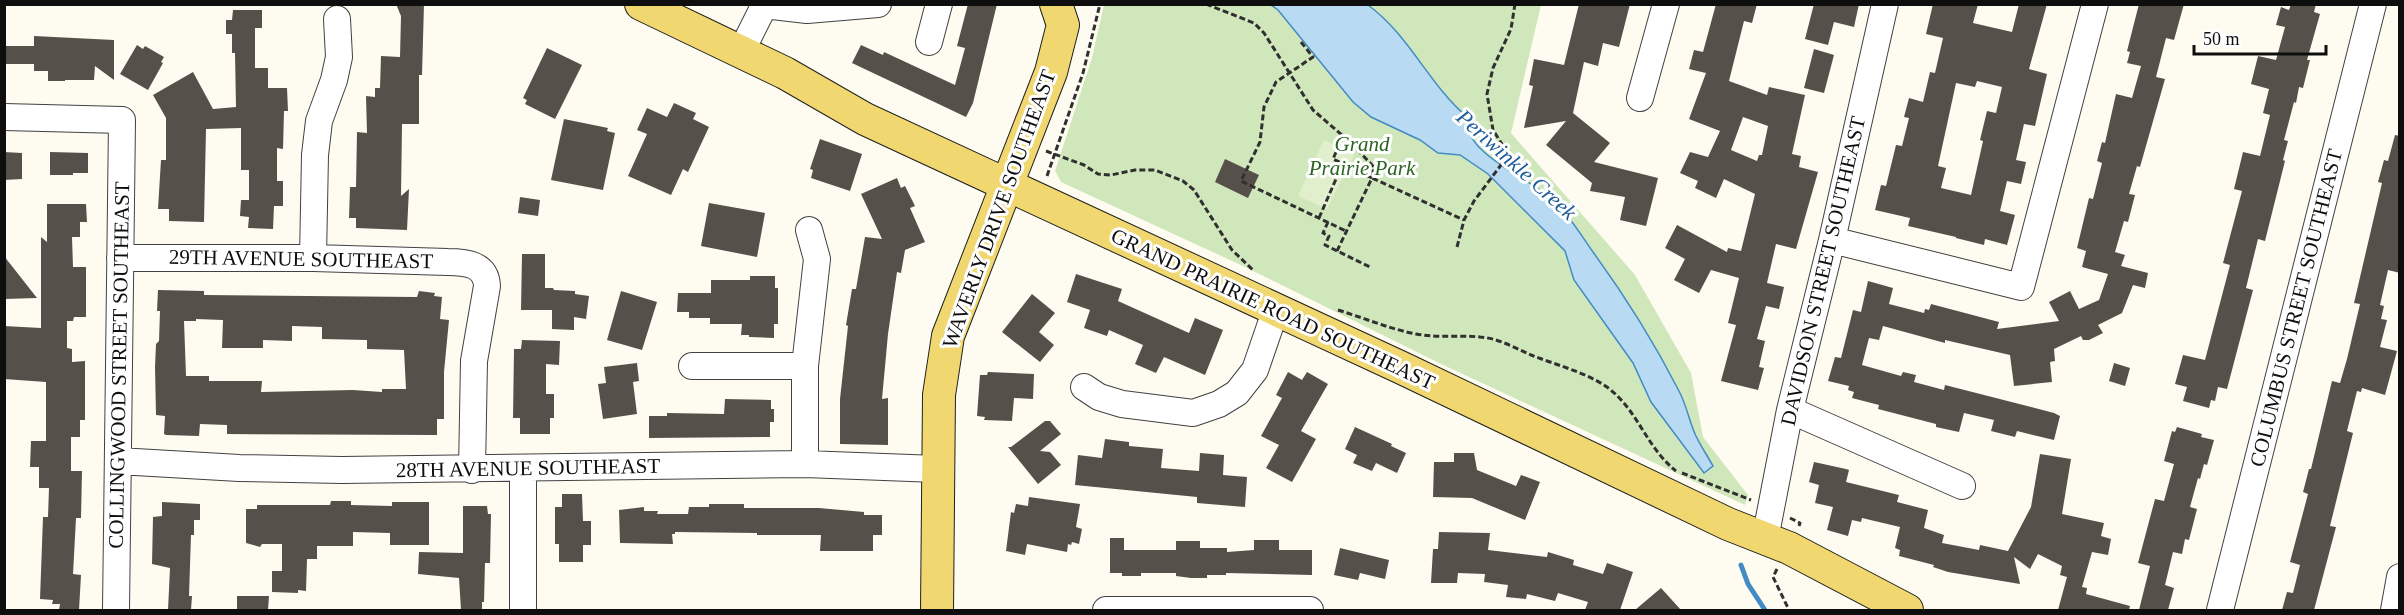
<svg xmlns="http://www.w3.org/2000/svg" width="2404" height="615" viewBox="0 0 2404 615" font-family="Georgia,serif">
  <rect width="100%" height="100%" fill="#fefcf1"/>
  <path fill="#d0e7bc" d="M1104 5H1541L1511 133 1635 275 1691 373 1703 437 1748 495 1745 505 1441 364 1245 267 1061 182 1055 171 1092 58Z"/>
  <path fill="#e1efcd" d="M1324 140 1354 155 1327 209 1298 196Z"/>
  <path fill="#b8daf3" stroke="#438bc5" stroke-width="1.5" d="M1271 5H1368C1409 35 1428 83 1466 116 1464 151 1515 172 1540 190 1563 205 1577 229 1593 252 1625 296 1654 342 1679 391 1686 404 1689 420 1695 434 1700 445 1707 455 1713 466L1704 473 1651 402 1633 363 1574 280 1565 251 1488 174 1460 155 1438 153 1420 140 1371 117 1353 102 1278 10Z"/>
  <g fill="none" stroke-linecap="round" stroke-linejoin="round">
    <path stroke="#438bc5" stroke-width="5" d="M1741 565 1748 584 1765 610"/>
  </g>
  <path fill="#56504b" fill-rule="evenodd" d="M396 4H424L422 75H419V124H402L401 196 409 189 407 230 356 228V218H349L350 187H356L357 132 367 133 366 96 375 97V88H380L381 56 400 57 401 16Z
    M968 4H997L973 103 966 117 852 63 861 45 883 55 884 52 955 85 965 48 957 46Z
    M1579 4H1630L1619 47 1603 43 1598 66 1584 62 1573 113 1610 143 1594 162 1658 178 1646 226 1620 220 1625 197 1590 191 1592 183 1546 145 1566 121 1524 128 1533 86 1529 85 1534 59 1564 65Z
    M1716 4H1757L1752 23 1744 21 1729 81 1767 95 1769 87 1805 95 1792 154 1801 156 1799 167 1818 172 1796 249 1776 244 1767 283 1784 287 1779 309 1766 306 1757 339 1765 341 1759 367 1764 368 1758 390 1721 381 1736 325 1728 323 1739 278 1711 270 1699 293 1674 280 1685 259 1665 248 1677 225 1727 252 1728 248 1741 251 1755 194 1724 179 1716 198 1695 188 1698 181 1680 173 1690 152 1708 157 1720 131 1689 119 1706 73 1689 69 1694 50 1703 52ZM1743 117 1768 126 1762 155H1759L1757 161 1731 150Z
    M1814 4H1859L1854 27 1834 22 1828 45 1805 39Z
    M1933 4H1978L1973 23 2012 32 2019 4H2047L2029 69 2047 74 2035 126 2024 124 2016 160 2026 162 2021 184 2007 181 2000 211 2015 215 2007 245 1985 239 1984 245 1956 238V237L1908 226 1910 218 1875 210 1881 185 1886 186 1896 145 1902 146 1909 118 1904 117 1909 98 1923 102 1930 72 1935 73 1943 38 1926 34ZM1977 81 2002 87 1996 113 1987 111 1980 140 1983 141 1971 195 1941 188 1946 168 1938 166 1956 83 1975 87Z
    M2139 4H2184L2174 40 2166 38 2156 77 2165 79 2140 167 2137 166 2129 194 2135 195 2128 222 2124 221 2115 252 2125 255 2121 266 2148 273 2145 288 2133 285 2122 313 2098 325 2103 333 2089 340H2083L2081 336 2054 349 2055 361 2050 362 2052 382 2014 386 2010 355 1945 340V343L1883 326 1879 340 1869 338 1862 365 1901 376 1903 372 1916 375 1914 382 1944 390 1945 385 2054 413 2060 416 2054 440 2017 431 2015 437 1991 431 1994 420 1964 413 1959 432 1936 427V424L1878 409 1879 405 1852 398 1854 392 1848 390 1849 386 1828 381 1835 357 1841 358 1853 310 1861 312 1868 281 1893 288 1889 304 1924 313 1925 309 1929 310 1931 304 1999 322 1997 329 2059 321 2049 302 2070 291 2079 309 2099 300 2108 274 2082 267 2086 251 2077 248 2089 198 2093 199 2102 163 2097 161 2102 142 2105 143 2116 94 2132 98 2141 66 2127 63 2130 52 2127 51Z
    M2291 4H2316L2314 12 2320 14 2307 60H2310L2303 88 2299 87 2296 103 2294 102 2284 140 2288 141 2283 160 2285 161 2265 241 2258 239 2246 288 2253 290 2227 389 2218 387 2215 401 2211 400 2209 408 2183 401 2187 387 2175 384 2183 355 2205 360 2230 265 2223 263 2242 191 2234 189 2243 152 2260 156 2270 115 2263 113 2269 89 2251 84 2258 56 2276 60 2285 27 2276 25 2281 7 2289 10Z
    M233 10H262V28H255V68H268V88H287L288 111H284L283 149 277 148V181H283V206H274L273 229 248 228 249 217 240 216 241 200H249V170H241V128L206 129 204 222 169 221V209H158L161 160H166V118L153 95 193 72 213 109 236 107 235 53H232V34H226V20H232Z
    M34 36 114 40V80L95 66 94 80H65V81H48V71H34V64H4V46H34Z
    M137 45 143 49 145 46 164 57 161 62 163 63 148 90 120 74Z
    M547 48 582 65 555 119 525 104 527 100 523 98Z
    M1814 49 1834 55 1824 93 1804 88Z
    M674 103 696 113 693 119 709 127 688 172 683 169 671 195 628 176 647 134 637 130 647 108 667 117Z
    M564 119 608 128 607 131 615 133 603 190 551 180Z
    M2395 135 2400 136V273L2388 270 2380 305 2384 306 2381 319 2387 320 2380 347 2397 351 2385 395 2362 388 2361 392 2357 391 2347 431 2353 433 2330 526 2336 527 2314 610H2282L2287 592 2293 593 2300 565 2290 562 2308 494 2303 492 2309 469H2311L2332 381 2340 383 2347 359 2360 304 2354 303 2382 183 2378 182 2384 160 2388 161Z
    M820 139 862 154 850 191 811 178 813 170 810 169Z
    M4 152 22 153V179L4 180Z
    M50 152 88 153V173H73V175H50Z
    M1225 159 1259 175 1248 198 1215 182Z
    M897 178 901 188 905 186 915 206 910 208 925 242 905 250 901 273 897 272 888 334 882 399 888 398V445L840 444V399L848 326 846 325 852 289H856L865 237 882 239 861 194Z
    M520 197 540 200 538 216 518 213Z
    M709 203 765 213 757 257 701 246Z
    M47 204H86L87 222H80V237H72L73 267H86V317H74L73 321H67V348L72 349V362L85 361V420H80V437H71V471H82L81 518H76L73 574 81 575 79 610H59L60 604H52L53 600 40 599 43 517H48L49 488H39V467H30L31 441H46V382L4 379V326L41 328V237L47 242Z
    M522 254H545V288H553L554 290 575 291V294L589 296 586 319 574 317V330L552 329V310H521Z
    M4 256 37 298 4 299Z
    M1076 274 1122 289 1118 301 1189 333 1195 318 1223 330 1205 375 1164 357 1156 373 1135 364 1143 345 1109 330 1107 336 1084 328 1090 310 1067 302Z
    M750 276H775V288H778V324H774V338L749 337V335H741L742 324H710V318H689V312H677L678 293H711V280H750Z
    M158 290 204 291V295L417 297 419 291 435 293 434 296 442 297 440 319 449 320 444 372V419H437V435L227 434V425L200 424 199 436 166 435 164 434 165 416 156 415 155 367 156 344 159 341 160 311H157ZM196 319 223 320 222 348H263V340L292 341V326L322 327V339L367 340V349L404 350 406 389H382V392L353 390 261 392 262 381H209V376H186L184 321H196Z
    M621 291 657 302 642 350 607 340Z
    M1032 294 1055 313 1039 332 1054 345 1040 362 1002 332Z
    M522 340 560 341 559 365 546 364V394H554V418H550V434H520V418H513L514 349H521Z
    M637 363 639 381 633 382 637 414 603 419 598 384 606 383 604 367Z
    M2114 363 2130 368 2125 386 2109 381Z
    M988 372 1034 374 1033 399 1014 398 1012 421 984 420 985 417 977 416 980 375H987Z
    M1288 372 1302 380 1307 372 1328 384 1301 431 1316 439 1292 482 1266 468 1279 445 1261 436 1282 398 1276 395Z
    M725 399 771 400V409H774V422H770V437L649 438V416H667V413L724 414Z
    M1045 421H1050L1061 434 1040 451 1050 452 1061 465 1038 484 1008 447H1011Z
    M1355 427 1392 444 1391 446 1406 453 1397 473 1376 463 1372 471 1353 463 1357 455 1345 449Z
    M2177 427 2202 434 2201 437 2214 440 2207 465 2204 464 2200 479 2198 478 2190 507 2197 509 2189 540 2185 539 2182 554 2173 552 2165 585 2174 588 2168 610H2139L2150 566 2138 563 2155 499 2164 501 2174 464 2164 461 2172 431 2175 432Z
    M1105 439 1129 442V446L1163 449 1161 468 1199 471 1200 453 1224 455 1223 475 1247 477 1245 507 1197 503V497L1075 485 1078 455 1102 458Z
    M1454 453H1474L1477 470 1516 486 1521 475 1540 482 1525 520 1472 498 1433 497 1434 462H1454Z
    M2040 454 2071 459 2062 514 2104 523 2101 536 2111 539 2108 555 2092 552 2082 587 2087 588 2086 594 2130 606 2129 610H2058L2067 577 2060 575 2062 566 2038 554 2030 569 2014 557 2020 584 1948 572 1933 567 1934 565 1899 556 1900 550 1895 548 1900 527 1862 518 1861 522 1852 520 1848 536 1827 530 1833 507 1815 503 1819 485 1809 482 1814 462 1846 469 1849 470 1846 482 1899 495 1897 502 1928 510 1924 528 1944 535 1942 543 1979 550 1980 545 2008 551 2031 507Z
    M562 494H582L583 521H591V545H583V562H559V544H555V507H562Z
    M1029 497 1080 504 1076 527 1082 529 1079 544 1072 542 1071 545 1068 544 1067 552 1027 544 1025 555 1006 551 1011 512 1014 513 1016 504 1028 506Z
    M331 501H351V505L392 506V502H429V545H390V533L353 532V546H317V559H307L306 591 298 590V593L272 592V571H282V544H262L260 547 246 543V509H257V505H330Z
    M162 502 200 504V520H194V535H191L189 596H192L191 610H168L170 568 152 564 153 517 162 516Z
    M709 504H744V508H819L864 512V515H882V535H873V551H820L821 535H757V533L675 532V534H672L673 544 620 543 619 510 644 507V511H658L657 514H688L689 507H709Z
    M463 506H487L488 514H491L490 563H485L484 602H482V610H461L459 578 418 574 419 552 463 553Z
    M1439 532 1490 533 1488 550 1547 557 1548 552 1574 560 1573 565 1603 574 1607 563 1633 572 1620 610H1585L1588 602 1558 593 1555 601 1527 594 1526 599 1506 597 1508 585 1484 582 1485 574 1458 573 1457 583H1431L1433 549H1438Z
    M1110 538H1124V550H1176V541H1200V548H1227V552L1254 550V540H1279V550H1312V575L1226 573V575H1207V578H1191L1176 576V573H1141V576H1122V573H1110Z
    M1340 548 1389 560 1385 579 1360 573 1358 580 1334 575Z
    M1661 588 1681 610H1635Z
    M237 596H269L268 610H237Z"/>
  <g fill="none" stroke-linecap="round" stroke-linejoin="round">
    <defs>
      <path id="minor" d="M764 5 807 10 878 4
        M929 42 939 4
        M741 52 765 4
        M1640 98 1666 4
        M4 117 122 120 116 610
        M1832 240 2021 287 2095 4
        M120 258H313L448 262C466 262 486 264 487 286L474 361 472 470
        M313 258 315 155 319 121 334 80 339 57 337 19
        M692 366H805
        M1084 387 1099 397 1122 404 1193 413 1219 404 1237 393 1255 370 1276 309
        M1790 410 1962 486
        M118 461 239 468 342 470 805 464 937 469
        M805 464V366L817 259 809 230
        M1765 539 1790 410 1832 240 1885 4
        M523 610V468
        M1106 610H1310
        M2220 610 2373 4
        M2394 610 2400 577"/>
      <path id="major" d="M641 4 785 73 865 119 1402 368 1728 524 1789 548 1907 610
        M937 610 939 395 948 336 1051 72 1063 25 1056 4"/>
    </defs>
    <use href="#minor" stroke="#414141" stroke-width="28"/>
    <use href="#major" stroke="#1f1f1f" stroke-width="34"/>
    <path stroke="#303030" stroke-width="3" stroke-dasharray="6 3" stroke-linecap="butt" d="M1206 4 1254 23 1264 33 1313 110 1350 142 1371 164 1374 168 1372 178 1464 220
      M1301 42 1313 57 1276 82 1264 107 1260 142 1241 181 1346 231
      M1046 151 1084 165 1098 174 1111 175 1135 170H1155L1183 181 1194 190 1232 250 1253 270
      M1047 176 1083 73 1100 4
      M1319 218 1343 163
      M1328 222 1323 233 1329 236 1325 245 1372 268
      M1457 247 1464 220 1474 201 1507 157V152L1493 130 1487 94 1493 68 1511 29 1515 4
      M1337 251 1372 178 1333 159 1343 136
      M1338 310C1364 318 1390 329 1416 334 1438 338 1459 335 1480 337 1498 338 1515 348 1531 355 1556 365 1585 372 1607 387 1639 411 1645 446 1676 471
      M1682 473 1751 500
      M1790 518 1800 523 1799 526
      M1777 569 1773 577 1789 610"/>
    <use href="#minor" stroke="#fff" stroke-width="26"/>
    <use href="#major" stroke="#f0d76f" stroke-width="32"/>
  </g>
  <g text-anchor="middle" stroke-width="6" stroke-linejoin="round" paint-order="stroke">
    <g font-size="21" font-style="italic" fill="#2c6322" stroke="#fff">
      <text x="1362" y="151">Grand<tspan x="1362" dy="24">Prairie Park</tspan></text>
    </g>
    <g font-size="21" fill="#0e0e0e" stroke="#fff">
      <text transform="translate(999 209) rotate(-70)" y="7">WAVERLY DRIVE SOUTHEAST</text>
      <text transform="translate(301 259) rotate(1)" y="7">29TH AVENUE SOUTHEAST</text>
      <text transform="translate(1823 271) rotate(-77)" y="7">DAVIDSON STREET SOUTHEAST</text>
      <text transform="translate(2296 308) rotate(-76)" y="7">COLUMBUS STREET SOUTHEAST</text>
      <text transform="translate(1273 309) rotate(25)" y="7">GRAND PRAIRIE ROAD SOUTHEAST</text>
      <text transform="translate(119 365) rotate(-89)" y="7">COLLINGWOOD STREET SOUTHEAST</text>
      <text transform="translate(528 468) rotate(-1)" y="7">28TH AVENUE SOUTHEAST</text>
    </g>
    <g font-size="22" font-style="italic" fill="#1f5d99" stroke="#fff">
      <text transform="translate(1517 164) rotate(42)" y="8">Periwinkle Creek</text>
    </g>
  </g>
  <rect width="2404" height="615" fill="none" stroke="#0e0e0e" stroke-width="12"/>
  <path d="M2194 45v9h132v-9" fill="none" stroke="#0e0e0e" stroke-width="3"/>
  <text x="2203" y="45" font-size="18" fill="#0e0e0e" stroke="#ffffff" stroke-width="4.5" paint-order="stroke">50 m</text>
</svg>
